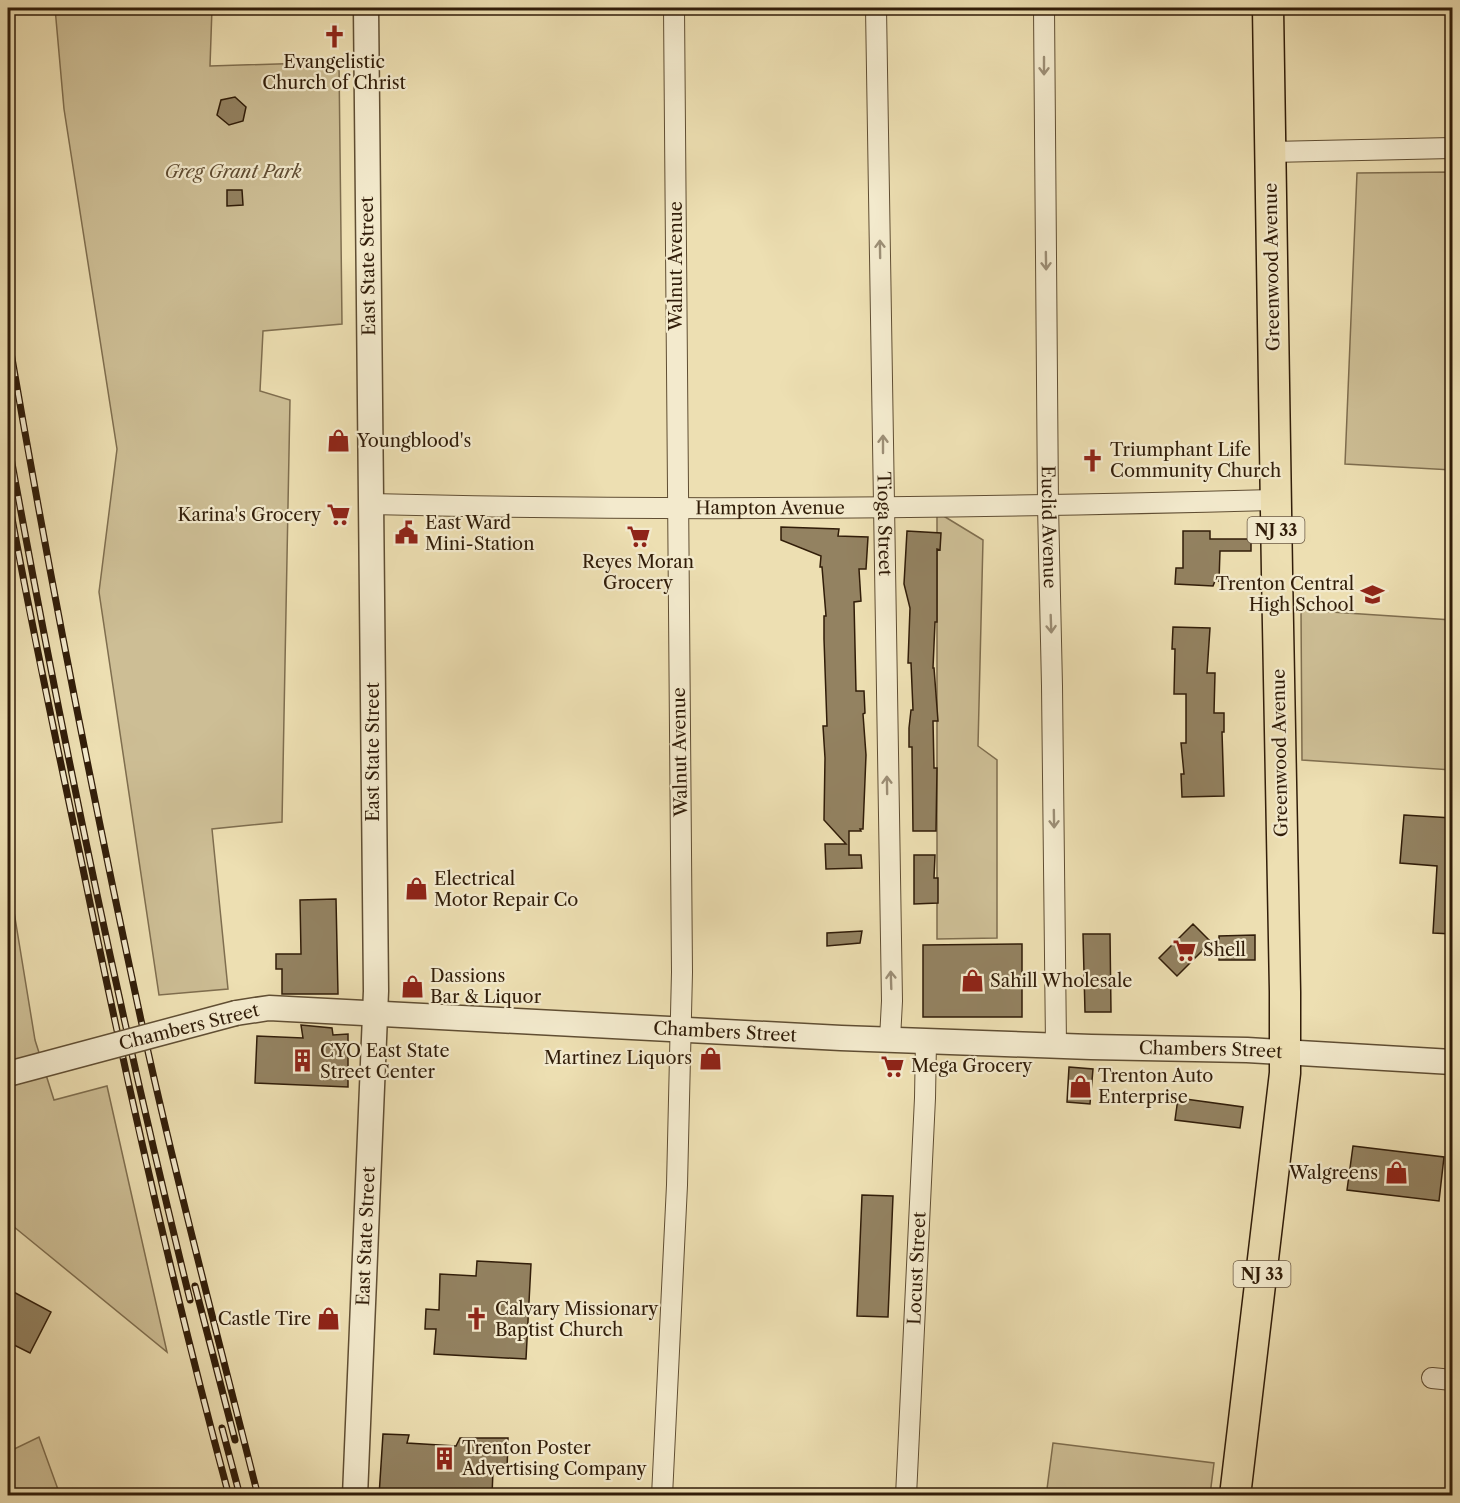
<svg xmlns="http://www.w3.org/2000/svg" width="1460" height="1503" viewBox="0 0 1460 1503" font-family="'Libre Caslon Text',serif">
  <rect width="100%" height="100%" fill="#eddfb2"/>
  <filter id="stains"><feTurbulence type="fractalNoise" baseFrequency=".00333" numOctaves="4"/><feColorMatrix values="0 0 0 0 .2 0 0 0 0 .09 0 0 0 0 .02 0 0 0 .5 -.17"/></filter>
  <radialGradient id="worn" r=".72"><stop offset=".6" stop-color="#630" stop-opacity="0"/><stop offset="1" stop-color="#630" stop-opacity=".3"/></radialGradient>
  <path fill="#cdbe95" stroke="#7f6e4f" stroke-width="1.5" d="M55 8H212L210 66 339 62 342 324 263 331 260 391 290 400 282 822 212 829 228 989 159 995 99 592 117 449 64 109Z
    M1452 172V470L1345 464 1357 173Z
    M937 512 983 540 978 746 997 760V938L937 939Z
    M1301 610 1452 620V770L1302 760Z
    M8 875 35 1040 54 1100 107 1086 167 1352 8 1222Z
    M39 1437 60 1495H8V1452Z
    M1053 1443 1214 1463 1210 1495 1091 1496 1047 1489Z"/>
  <path fill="#938261" stroke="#311d09" stroke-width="1.5" d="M235 97 246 107 243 121 229 125 217 115 221 100Z
    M227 190H242L243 205 227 206Z
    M781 527 839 529 838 536 868 537 866 569H859L861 601 854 602 856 691H864L865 713 863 714 866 755 863 829H860L861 831H849V855H861L862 868 826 869 825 844H846L824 820 825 758 823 726H827L824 639V616H826L822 567H820L821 556 781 540Z
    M907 531 941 533 940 550 937 549V622H935L933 668H934L938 721H933L934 768H937L936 831H913L912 747H909V728L911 710H913L911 663H908L910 608 904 584Z
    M1183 531H1210V539H1251V551H1220L1219 581H1215L1213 586 1175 584 1176 568H1183Z
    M1173 627 1210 628 1207 673H1215L1214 713H1224V732H1222L1224 796 1182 797 1181 774H1184L1181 743H1186V694H1174L1175 649H1172Z
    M1404 815 1452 818V934L1433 933 1437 866 1400 863Z
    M914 855H935L934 878H938V903L914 904Z
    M336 899 338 994H282V969H276V954H301L300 900Z
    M1193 924 1211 942 1177 976 1159 958Z
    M862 931 860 943 827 946V933Z
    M1083 934H1110L1111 1012H1085Z
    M1255 935V960H1219V936Z
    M1022 944V1017H923V945Z
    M301 1025 332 1028 333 1035 348 1034V1087L255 1083 257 1036 303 1038Z
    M1069 1067 1093 1069 1090 1104 1067 1102Z
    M1178 1098 1243 1107 1240 1128 1175 1120Z
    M1353 1146 1444 1157 1439 1201 1347 1190Z
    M862 1195 893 1196 888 1317 857 1316Z
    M477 1261 531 1264 526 1359 434 1354 436 1329H425L426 1309 439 1310 440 1274 476 1276Z
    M8 1289 51 1312 30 1353 8 1342Z
    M383 1434 409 1435 407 1443 456 1446 460 1438H508L507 1471 493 1470 492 1496H379Z"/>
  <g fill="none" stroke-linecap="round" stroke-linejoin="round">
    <defs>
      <g id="minor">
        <path id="s1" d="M876 8 892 1001 890 1039"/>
        <path id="s2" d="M1044 8 1048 505 1052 686 1056 1045"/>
        <path d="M1271 152 1452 148"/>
        <path id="s3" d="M371 504C673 512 975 508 1276 500"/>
        <path d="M1432 1378 1452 1380"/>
        <path d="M662 1496 677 1185 682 972 674 8"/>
        <path id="s4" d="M906 1496 925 1098 926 1041"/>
      </g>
      <g id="tertiary">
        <path id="s5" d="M236 1013 269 1008 841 1038 1091 1047 1247 1050 1452 1062"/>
        <path id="s6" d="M355 1496 376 991 366 8"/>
      </g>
      <path id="primary" d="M1235 1496 1285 1073V992L1277 573 1268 8"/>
    </defs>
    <use href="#minor" stroke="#604e33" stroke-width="22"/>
    <use href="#tertiary" stroke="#604e33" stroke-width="27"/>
    <use href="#primary" stroke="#311d09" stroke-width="33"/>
    <use href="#minor" stroke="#f3eacd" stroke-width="20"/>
    <use href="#tertiary" stroke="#f3eacd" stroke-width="24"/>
    <use href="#primary" stroke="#eddfb2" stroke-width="30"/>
    <defs>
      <path id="rail" d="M8 335C47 564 92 793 141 1020 176 1180 218 1337 258 1496
        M8 441C60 729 120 1016 190 1300
        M8 496C30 620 57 745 83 869 126 1079 173 1289 229 1496
        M195 1286 235 1440
        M222 1428 240 1496"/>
    </defs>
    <use href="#rail" stroke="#311d09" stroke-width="7"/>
    <use href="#rail" stroke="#f3eacd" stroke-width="4.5" stroke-dasharray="14" stroke-linecap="butt"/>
    <defs>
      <path id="tertiary-bridge" d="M8 1074 236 1013"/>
    </defs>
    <use href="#tertiary-bridge" stroke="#604e33" stroke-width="27" stroke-linecap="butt"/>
    <use href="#tertiary-bridge" stroke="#f3eacd" stroke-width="24"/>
  </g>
  <defs><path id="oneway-shaft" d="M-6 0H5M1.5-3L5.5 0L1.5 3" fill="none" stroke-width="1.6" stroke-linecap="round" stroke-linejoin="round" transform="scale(1.5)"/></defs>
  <g stroke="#9c8e75">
    <use href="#oneway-shaft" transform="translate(1044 66) rotate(90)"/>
    <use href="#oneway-shaft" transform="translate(880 249) rotate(-91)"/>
    <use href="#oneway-shaft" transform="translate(1046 261) rotate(89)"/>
    <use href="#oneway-shaft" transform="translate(883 444) rotate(-90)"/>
    <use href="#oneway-shaft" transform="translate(1051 624) rotate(88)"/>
    <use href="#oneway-shaft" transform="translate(887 785) rotate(-91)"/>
    <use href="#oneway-shaft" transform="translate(1054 819) rotate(89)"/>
    <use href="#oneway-shaft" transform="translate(891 980) rotate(-92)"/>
  </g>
  <defs>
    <symbol id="church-bare" viewBox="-9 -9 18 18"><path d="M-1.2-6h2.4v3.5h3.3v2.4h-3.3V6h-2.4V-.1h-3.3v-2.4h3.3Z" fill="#8f2418" stroke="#f3eacd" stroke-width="2.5" paint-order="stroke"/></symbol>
    <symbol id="shop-bare" viewBox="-9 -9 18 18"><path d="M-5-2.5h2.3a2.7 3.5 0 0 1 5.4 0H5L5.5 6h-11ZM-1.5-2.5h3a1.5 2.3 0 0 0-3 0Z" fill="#8f2418" stroke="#f3eacd" stroke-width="2.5" paint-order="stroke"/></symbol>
    <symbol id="supermarket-bare" viewBox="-9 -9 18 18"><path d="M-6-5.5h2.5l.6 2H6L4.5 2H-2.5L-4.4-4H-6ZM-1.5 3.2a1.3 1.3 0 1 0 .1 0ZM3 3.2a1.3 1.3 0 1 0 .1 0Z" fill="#8f2418" stroke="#f3eacd" stroke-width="2.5" paint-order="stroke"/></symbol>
    <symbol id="civic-bare" viewBox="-9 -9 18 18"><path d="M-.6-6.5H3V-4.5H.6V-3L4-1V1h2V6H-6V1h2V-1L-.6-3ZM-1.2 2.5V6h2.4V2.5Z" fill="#8f2418" stroke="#f3eacd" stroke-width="2.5" paint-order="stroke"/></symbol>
    <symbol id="school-bare" viewBox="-9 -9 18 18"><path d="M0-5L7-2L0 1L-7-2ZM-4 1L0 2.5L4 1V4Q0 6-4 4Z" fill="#8f2418" stroke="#f3eacd" stroke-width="2.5" paint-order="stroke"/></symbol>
    <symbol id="building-bare" viewBox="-9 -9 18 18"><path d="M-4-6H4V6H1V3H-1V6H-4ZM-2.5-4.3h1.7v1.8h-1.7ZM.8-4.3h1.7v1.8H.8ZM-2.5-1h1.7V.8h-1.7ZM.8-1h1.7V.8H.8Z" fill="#8f2418" stroke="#f3eacd" stroke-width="2.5" paint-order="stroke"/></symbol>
  </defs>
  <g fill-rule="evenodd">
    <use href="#church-bare" x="318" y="20" width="33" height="33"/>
    <use href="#shop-bare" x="322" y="424" width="33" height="33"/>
    <use href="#church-bare" x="1076" y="444" width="33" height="33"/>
    <use href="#supermarket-bare" x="322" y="498" width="33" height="33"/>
    <use href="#civic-bare" x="390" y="516" width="33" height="33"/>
    <use href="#supermarket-bare" x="622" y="520" width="33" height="33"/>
    <use href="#school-bare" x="1356" y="578" width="33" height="33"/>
    <use href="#shop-bare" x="400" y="872" width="33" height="33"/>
    <use href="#supermarket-bare" x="1168" y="934" width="33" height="33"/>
    <use href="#shop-bare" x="956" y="964" width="33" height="33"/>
    <use href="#shop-bare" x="396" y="970" width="33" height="33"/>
    <use href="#shop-bare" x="694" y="1042" width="33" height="33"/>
    <use href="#building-bare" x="286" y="1044" width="33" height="33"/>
    <use href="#supermarket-bare" x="876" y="1050" width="33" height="33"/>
    <use href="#shop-bare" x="1064" y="1070" width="33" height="33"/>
    <use href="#shop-bare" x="1380" y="1156" width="33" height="33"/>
    <use href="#shop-bare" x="312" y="1302" width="33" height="33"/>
    <use href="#church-bare" x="460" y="1302" width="33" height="33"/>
    <use href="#building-bare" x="428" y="1442" width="33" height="33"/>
  </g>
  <g text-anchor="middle" stroke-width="4.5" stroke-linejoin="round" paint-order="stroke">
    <g fill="#f3eacd" stroke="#6b5a44" stroke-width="1.5">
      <rect x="1247.5" y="517" width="57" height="26" rx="4.5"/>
      <rect x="1233.5" y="1261" width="57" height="26" rx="4.5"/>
    </g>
    <g font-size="16" font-weight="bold" fill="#311d09">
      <text x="1276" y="536">NJ 33</text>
      <text x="1262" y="1280">NJ 33</text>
    </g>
    <g font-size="18" fill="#311d09" stroke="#f3eacd" text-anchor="start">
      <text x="334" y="68" text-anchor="middle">Evangelistic<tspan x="334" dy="21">Church of Christ</tspan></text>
      <text x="357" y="447">Youngblood's</text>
      <text x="1110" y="456">Triumphant Life<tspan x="1110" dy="21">Community Church</tspan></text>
      <text x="321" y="521" text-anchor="end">Karina's Grocery</text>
      <text x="425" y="529">East Ward<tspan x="425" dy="21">Mini-Station</tspan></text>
      <text x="638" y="568" text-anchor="middle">Reyes Moran<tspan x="638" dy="21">Grocery</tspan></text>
      <text x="1354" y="590" text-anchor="end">Trenton Central<tspan x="1354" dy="21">High School</tspan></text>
      <text x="434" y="885">Electrical<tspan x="434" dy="21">Motor Repair Co</tspan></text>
      <text x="1203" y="956">Shell</text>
      <text x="430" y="982">Dassions<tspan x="430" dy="21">Bar &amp; Liquor</tspan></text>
      <text x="990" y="987">Sahill Wholesale</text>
      <text x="320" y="1057">CYO East State<tspan x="320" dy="21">Street Center</tspan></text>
      <text x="692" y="1064" text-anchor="end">Martinez Liquors</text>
      <text x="911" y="1072">Mega Grocery</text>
      <text x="1098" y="1082">Trenton Auto<tspan x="1098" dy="21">Enterprise</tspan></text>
      <text x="1378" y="1179" text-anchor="end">Walgreens</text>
      <text x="495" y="1315">Calvary Missionary<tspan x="495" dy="21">Baptist Church</tspan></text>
      <text x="311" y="1325" text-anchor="end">Castle Tire</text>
      <text x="462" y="1454">Trenton Poster<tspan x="462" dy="21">Advertising Company</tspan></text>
    </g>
    <g font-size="18" font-style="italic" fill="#604d33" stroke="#f3eacd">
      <text x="233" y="178">Greg Grant Park</text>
    </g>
    <g font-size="18" fill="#311d09" stroke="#f3eacd">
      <text transform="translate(368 266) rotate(-91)" y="6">East State Street</text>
      <text transform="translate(676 266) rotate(-90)" y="6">Walnut Avenue</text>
      <text transform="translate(1272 267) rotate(-91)" y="6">Greenwood Avenue</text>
      <text dy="6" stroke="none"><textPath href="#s3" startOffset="399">Hampton Avenue</textPath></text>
      <text dy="6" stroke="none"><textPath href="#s1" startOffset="516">Tioga Street</textPath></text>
      <text dy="6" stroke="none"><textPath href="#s2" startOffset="519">Euclid Avenue</textPath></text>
      <text transform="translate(373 752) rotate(-90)" y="6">East State Street</text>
      <text transform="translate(680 752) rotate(-91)" y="6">Walnut Avenue</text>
      <text transform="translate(1280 753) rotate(-91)" y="6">Greenwood Avenue</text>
      <text transform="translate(189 1027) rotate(-14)" y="6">Chambers Street</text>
      <text dy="6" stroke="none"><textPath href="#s5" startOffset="490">Chambers Street</textPath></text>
      <text dy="6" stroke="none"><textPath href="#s5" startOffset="976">Chambers Street</textPath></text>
      <text dy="6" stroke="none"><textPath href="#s6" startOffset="260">East State Street</textPath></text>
      <text dy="6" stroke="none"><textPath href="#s4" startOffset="228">Locust Street</textPath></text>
    </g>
  </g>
  <rect width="1460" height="1503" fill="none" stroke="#eddfb2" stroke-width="30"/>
  <rect x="9" y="9" width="1442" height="1485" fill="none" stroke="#311d09" stroke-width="3"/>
  <rect x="15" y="15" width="1430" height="1473" fill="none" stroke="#311d09" stroke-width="1.5"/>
  <rect width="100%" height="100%" filter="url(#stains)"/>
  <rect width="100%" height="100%" fill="url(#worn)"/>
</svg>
